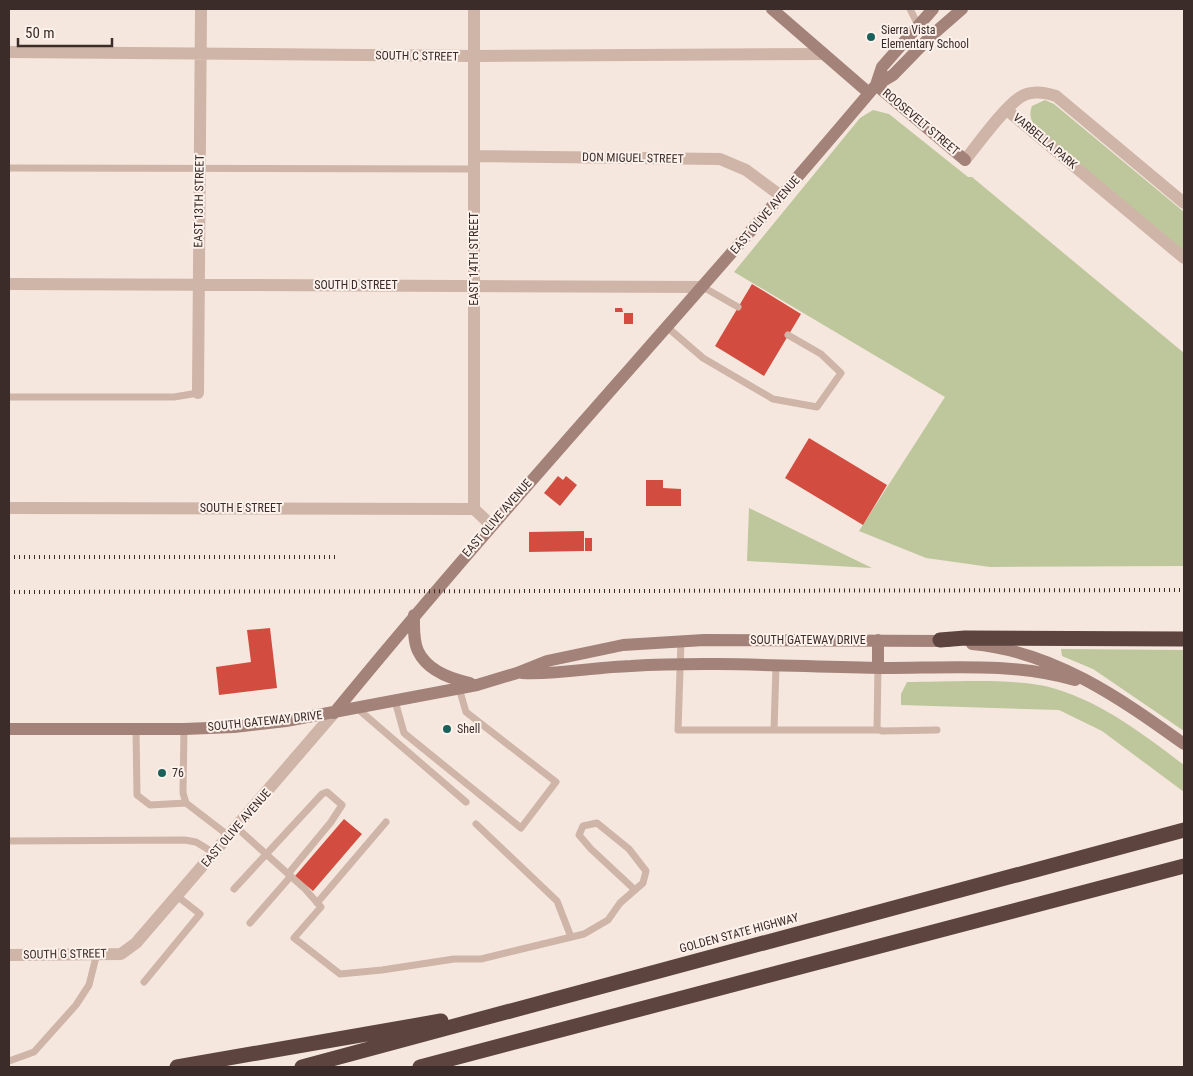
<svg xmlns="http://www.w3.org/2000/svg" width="1193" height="1076" viewBox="0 0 1193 1076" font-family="'Roboto Condensed',sans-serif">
  <rect width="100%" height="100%" fill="#f5e7de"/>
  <path fill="#bec69c" d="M1045 100 1054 104 1184 212V251L1036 127C1030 120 1029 114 1032 106Z
    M873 110 889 114 968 177H972L1184 353V566L990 567 926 558 859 531 945 397 734 272 860 118Z
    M749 508 872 568 747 561Z
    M1061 649 1184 650V731L1093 669 1062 656Z
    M907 682C948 682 1018 677 1056 689 1105 704 1144 735 1184 765V792L1102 731 1059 710 901 705V694Z"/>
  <path fill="#d24d3f" d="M752 284 801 314 764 376 715 346Z
    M615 308H622L623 312H615Z
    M624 313H633V324H624Z
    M809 438 887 485 863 525 785 478Z
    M558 476 563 480 566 476 577 485 560 506 544 493Z
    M646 480H663V488L681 489V506H646Z
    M584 531V551L529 552V532Z
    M585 538H592V551H585Z
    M270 628 277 688 219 695 216 667 251 662 247 630Z
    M344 819 362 834 313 891 295 876Z"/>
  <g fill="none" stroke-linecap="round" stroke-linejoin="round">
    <path stroke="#cfb4a8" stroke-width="7" d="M910 9 918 25 931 36
      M9 168 474 169
      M703 287 738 307
      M667 327 703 358 773 399 817 407 841 373 821 354 788 335
      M9 397H174L198 393
      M681 641 678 730H774L776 666
      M878 667 877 729 882 731 937 730
      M395 701 404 733 521 828 556 782 466 712 459 688
      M358 709 466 802
      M136 729 137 795 150 805 186 803
      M184 729 183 793 186 803 229 836
      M774 730H880
      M476 824 557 901 571 937
      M236 827 305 889 321 907 294 938 340 974 382 970 454 959H481L584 934 608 920 620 903 643 883 646 871 629 849 597 823 583 826 579 835 591 849 635 890
      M9 841 185 840 196 842 214 853
      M234 889 322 794 327 792 342 805 331 822 288 874
      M317 903 386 822
      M250 923 291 876
      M144 982 200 914 177 896
      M9 1061 34 1052 76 1005 89 985 97 953"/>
    <path stroke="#cfb4a8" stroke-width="12" d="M9 52 474 56 824 54
      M1007 110 1184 258
      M474 156 720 159 746 170 781 196
      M965 160C978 144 1003 109 1019 98 1030 90 1044 92 1056 96L1184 203
      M9 284 703 287
      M198 393 201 9
      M9 508 474 509
      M474 509V9
      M474 509 491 525
      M9 955 121 954 136 943 334 713"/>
    <path stroke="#a38279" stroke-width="12" d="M772 9 869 93
      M876 85 965 160
      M876 85 882 67 933 9
      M414 615C414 626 413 640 418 651 427 670 451 679 470 683
      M972 644C1053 651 1120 698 1184 744
      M878 667V640
      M522 673C558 675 594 667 631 666 715 661 800 667 884 668 948 668 1012 662 1075 680
      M334 713C509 499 698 297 876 85L893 75 931 36 962 9
      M9 729H184L234 727 286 721 477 685 517 673 547 661 623 645 704 640 948 641"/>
    <path stroke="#5d443f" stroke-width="15" d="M940 640 965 638 1184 639
      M177 1067 441 1021
      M302 1067 1184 830
      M420 1067 1184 866"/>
    <path stroke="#3b2c29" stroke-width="4" stroke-dasharray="1 4" stroke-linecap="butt" d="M9 557H336
      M9 592 1184 590"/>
  </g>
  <g fill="#1a615c" stroke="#fcf2eb" stroke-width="2">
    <circle cx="871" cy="37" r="5"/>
    <circle cx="447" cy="729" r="5"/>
    <circle cx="162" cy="773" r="5"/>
  </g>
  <g text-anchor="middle" stroke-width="4" stroke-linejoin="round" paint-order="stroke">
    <g font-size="12" fill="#3b2c29" stroke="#fcf2eb" text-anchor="start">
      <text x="881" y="34">Sierra Vista<tspan x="881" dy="14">Elementary School</tspan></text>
      <text x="457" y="733">Shell</text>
      <text x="172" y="777">76</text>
    </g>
    <g font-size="12" fill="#3b2c29" stroke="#fcf2eb">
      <text transform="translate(417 56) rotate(1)" y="4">SOUTH C STREET</text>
      <text transform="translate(921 122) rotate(40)" y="4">ROOSEVELT STREET</text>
      <text transform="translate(1045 141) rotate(40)" y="4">VARBELLA PARK</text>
      <text transform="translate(633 158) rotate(1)" y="4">DON MIGUEL STREET</text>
      <text transform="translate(199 201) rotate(-89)" y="4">EAST 13TH STREET</text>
      <text transform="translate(765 215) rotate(-49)" y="4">EAST OLIVE AVENUE</text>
      <text transform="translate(474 259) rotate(-90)" y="4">EAST 14TH STREET</text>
      <text x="356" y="289">SOUTH D STREET</text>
      <text x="241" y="512">SOUTH E STREET</text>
      <text transform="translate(497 518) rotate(-49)" y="4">EAST OLIVE AVENUE</text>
      <text x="808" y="644">SOUTH GATEWAY DRIVE</text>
      <text transform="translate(265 721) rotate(-6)" y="4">SOUTH GATEWAY DRIVE</text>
      <text transform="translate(236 828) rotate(-49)" y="4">EAST OLIVE AVENUE</text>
      <text transform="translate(739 933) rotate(-15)" y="4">GOLDEN STATE HIGHWAY</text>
      <text transform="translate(65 954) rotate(-1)" y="4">SOUTH G STREET</text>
    </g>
  </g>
  <rect width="1193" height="1076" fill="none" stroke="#3b2c29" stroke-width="20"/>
  <path d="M18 38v8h94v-8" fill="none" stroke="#3b2c29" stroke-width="2.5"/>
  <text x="25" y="38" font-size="15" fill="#3b2c29" stroke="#fcf2eb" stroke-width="4" paint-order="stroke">50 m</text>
</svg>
